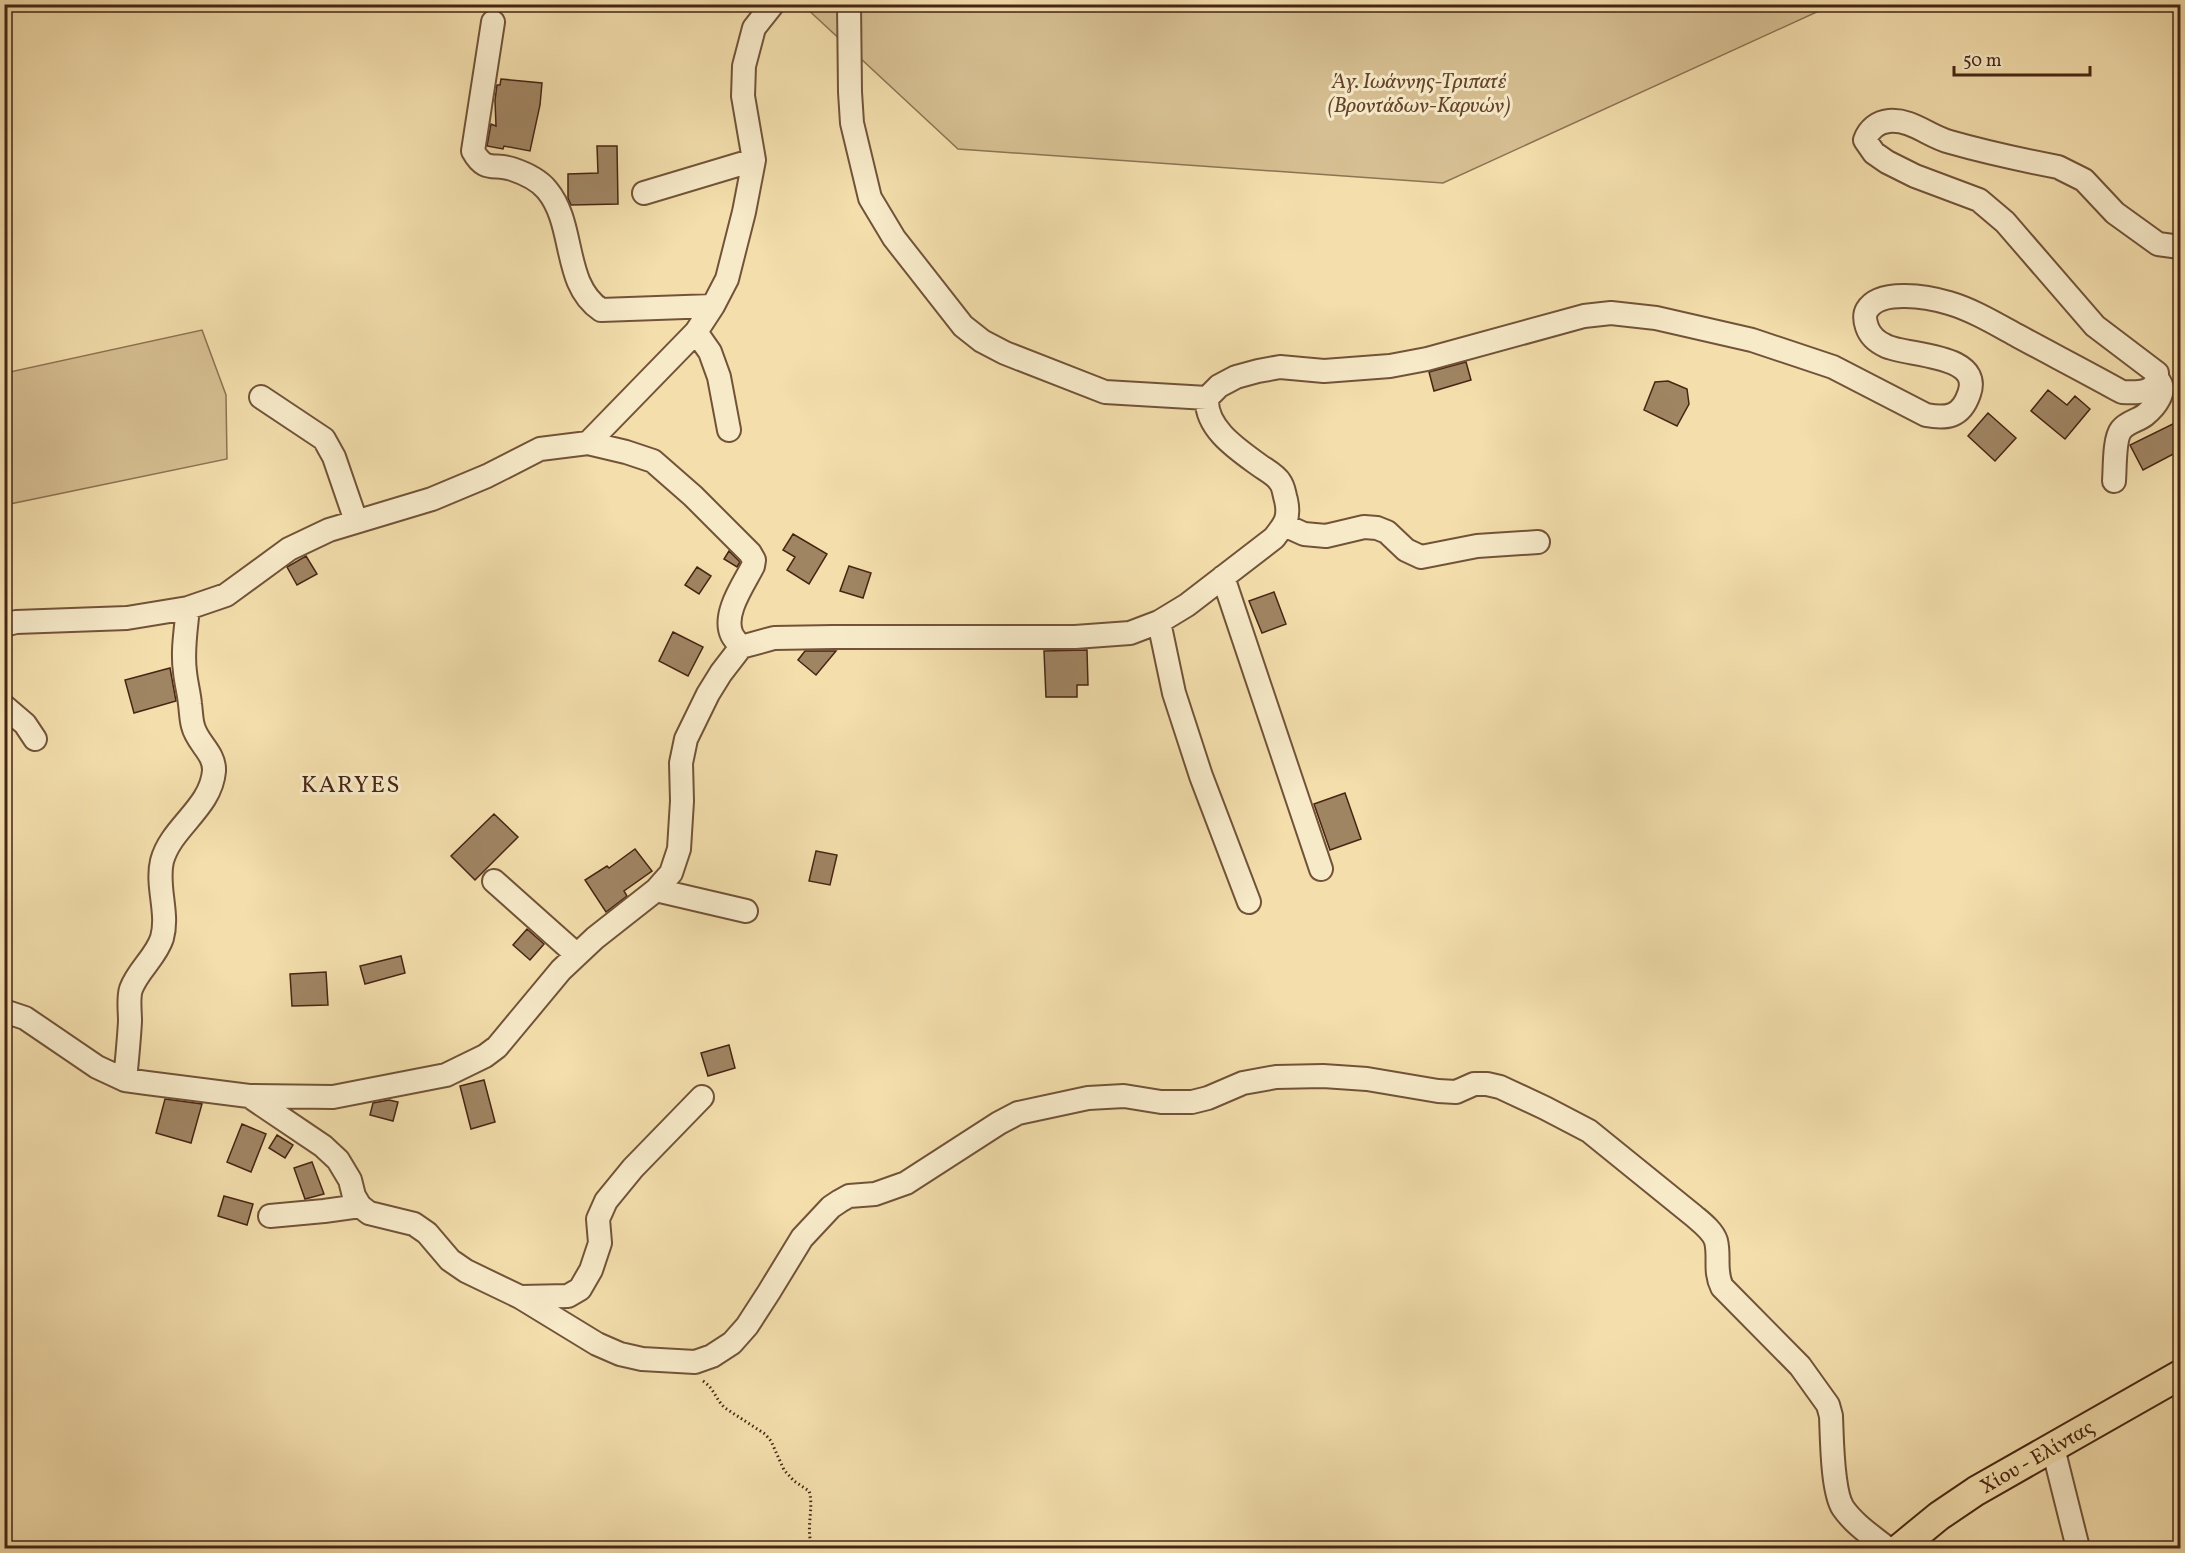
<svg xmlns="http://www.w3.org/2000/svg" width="2185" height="1553" viewBox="0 0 2185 1553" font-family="Vollkorn,serif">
  <rect width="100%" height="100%" fill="#f3deac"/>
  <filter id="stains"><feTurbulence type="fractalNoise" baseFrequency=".00333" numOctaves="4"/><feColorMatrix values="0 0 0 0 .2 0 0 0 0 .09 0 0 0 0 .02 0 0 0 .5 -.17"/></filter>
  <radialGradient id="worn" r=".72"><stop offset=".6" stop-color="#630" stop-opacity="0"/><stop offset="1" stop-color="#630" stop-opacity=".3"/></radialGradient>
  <path fill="#d6bf92" stroke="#8e7252" stroke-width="1.5" d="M803 5H1832L1443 183 958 149Z
    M202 330 226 395 227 459 5 505V373Z"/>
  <path fill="#a08563" stroke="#472513" stroke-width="1.5" d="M501 79 542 83 540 105 530 151 504 146 503 149 487 146 491 124 496 126 495 100 497 85H500Z
    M597 146H617L618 204 571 205 568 198V174L598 173Z
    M1466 362 1471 380 1434 391 1429 372Z
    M1668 381 1687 389 1689 404 1677 426 1644 410 1655 382Z
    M2048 390 2067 405 2075 396 2090 409 2065 439 2031 411Z
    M1988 413 2016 438 1995 461 1968 436Z
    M2181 420V450L2143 470 2130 445Z
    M793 534 827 554 809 584 787 570 795 557 783 550Z
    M729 551 740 562 737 567 724 559Z
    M306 556 317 574 297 585 287 567Z
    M849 566 871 573 863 598 840 591Z
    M697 567 711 576 699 594 685 585Z
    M1274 592 1286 624 1262 633 1249 601Z
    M673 632 703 647 688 676 659 661Z
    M1087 650 1088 685H1077V697H1046L1044 651Z
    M805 651H836L816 675 798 660Z
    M170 668 176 701 134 713 125 680Z
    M1345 793 1361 839 1330 850 1314 804Z
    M494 814 518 837 475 880 451 856Z
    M635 849 652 871 624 891 627 896 606 912 585 880 607 866 609 868Z
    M816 851 837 855 830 885 809 881Z
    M527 929 544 944 530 960 513 945Z
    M401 956 405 973 365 984 360 966Z
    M326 972 328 1005 292 1006 290 974Z
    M729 1045 735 1068 708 1076 701 1053Z
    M484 1080 495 1122 471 1129 460 1086Z
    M165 1099 202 1104 191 1143 156 1133Z
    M389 1100 398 1102 393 1121 370 1115 373 1103Z
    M242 1124 266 1134 251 1172 227 1162Z
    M277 1135 293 1145 285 1158 269 1148Z
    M312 1162 324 1194 305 1199 294 1168Z
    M224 1196 253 1204 247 1225 218 1216Z"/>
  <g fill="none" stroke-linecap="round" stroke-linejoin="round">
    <defs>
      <path id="minor" d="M849 4 850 92 852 123 870 198 894 238 963 326 982 341 1005 353 1105 392 1207 398
        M493 22 473 151C485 173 494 163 512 169 524 173 539 180 547 190 576 225 562 284 601 310L713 306
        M644 193 754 160
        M696 332 710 352 719 377 729 430
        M261 397 324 439 334 457 356 521
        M588 443 696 332 713 306 727 279 744 212 754 160 743 96 744 66 754 28 773 4
        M2114 481C2115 469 2114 439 2121 430 2127 422 2137 421 2145 415 2155 407 2168 391 2158 380
        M1284 525 1304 534 1326 536 1364 527 1377 528 1387 532 1406 550 1421 557 1477 546 1538 542
        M1223 577 1321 869
        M1159 622 1174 693 1201 776 1249 902
        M4 625 16 622 127 618 188 608 226 595 289 549 329 530 432 499 487 476 540 449 588 443 626 452 653 461 693 496 750 553 754 560 753 566C744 584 722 614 732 635 734 639 738 643 741 647
        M4 706 25 724 35 739
        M494 881 577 955
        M656 890 746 911
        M4 1011 25 1018 97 1067 125 1080 147 1083 249 1096 333 1097 446 1075 485 1056 497 1047 561 970 595 938 656 890 671 873 679 849 682 801 681 763 686 739 708 694 721 673 741 647 774 638 833 637H1075L1130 633 1159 622 1187 605 1274 538C1285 524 1290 518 1286 500 1284 494 1284 487 1280 482 1276 475 1266 470 1259 465 1237 449 1205 428 1207 398L1219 386 1236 377 1258 371 1280 367 1324 371 1390 366 1427 359 1584 316 1611 313 1656 318 1752 340 1833 367 1926 415C1947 419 1961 417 1969 394 1984 353 1905 356 1886 346 1877 342 1870 336 1867 327 1865 321 1864 315 1867 310 1880 288 1929 297 1949 303 1973 310 1996 324 2018 336 2053 355 2088 373 2122 392 2137 393 2158 394 2157 373L2095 326 2005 222 1979 200 1915 176 1887 162 1874 153 1865 140C1869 129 1878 122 1889 121 1912 119 1928 136 1950 142 1985 152 2022 160 2058 167L2084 180 2115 213 2158 244 2180 247
        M125 1080C127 1060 129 1040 130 1021 130 1011 128 998 131 989 138 970 156 957 162 938 169 913 156 886 162 861 171 827 211 808 214 771 215 753 197 743 193 726 191 719 191 711 190 704 189 693 186 683 185 672 182 651 186 629 188 608
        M249 1096 323 1146 338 1160 350 1180 354 1196 360 1206 369 1213 414 1224 427 1233 450 1260 466 1271 520 1297 597 1344 620 1354 642 1359 695 1362 712 1356 732 1343 747 1326 769 1292 802 1238 831 1207 840 1201 849 1196 875 1194 906 1183 999 1123 1018 1113 1088 1098 1124 1096 1161 1102H1192L1208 1098 1243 1083 1276 1077 1323 1076 1367 1079 1438 1091 1456 1092 1474 1084H1487L1500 1087 1545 1108 1589 1131 1694 1216C1701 1222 1713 1231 1716 1241 1720 1257 1714 1271 1722 1287L1800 1366 1828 1405 1831 1416C1832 1438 1832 1491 1843 1508 1854 1524 1872 1536 1887 1548
        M270 1216 324 1211 360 1206
        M521 1297 568 1296 580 1289 591 1270 600 1243 598 1219 606 1201 633 1168 702 1097
        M2053 1448 2078 1548"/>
      <g id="major">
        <path id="s1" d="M1900 1548 1939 1516 1976 1491 2180 1375"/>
      </g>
    </defs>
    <use href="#minor" stroke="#725339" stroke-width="26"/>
    <use href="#major" stroke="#472513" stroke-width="32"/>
    <path stroke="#472513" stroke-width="3" stroke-dasharray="1.5 3" stroke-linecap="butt" d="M703 1381C714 1388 716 1400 725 1408L765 1434 771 1441 784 1470 794 1481 809 1491C815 1508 803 1537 815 1548"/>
    <use href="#minor" stroke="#f7eac9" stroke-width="22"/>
    <use href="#major" stroke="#f3deac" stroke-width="28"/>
  </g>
  <g text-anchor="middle" stroke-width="6" stroke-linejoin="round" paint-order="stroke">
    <g font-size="21" font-style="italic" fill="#64442c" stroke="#f7eac9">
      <text x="1419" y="88">Άγ. Ιωάννης-Τριπατέ<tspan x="1419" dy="24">(Βροντάδων-Καρυών)</tspan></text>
    </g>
    <g font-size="21" fill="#472513" stroke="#f7eac9">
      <text dy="7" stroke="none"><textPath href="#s1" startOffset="165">Χίου - Ελίντας</textPath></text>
    </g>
    <g font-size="24" letter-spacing="1.5" fill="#472513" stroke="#f7eac9">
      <text x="351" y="792">KARYES</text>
    </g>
  </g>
  <rect width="2185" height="1553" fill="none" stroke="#f3deac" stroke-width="24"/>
  <rect x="6" y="6" width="2173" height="1541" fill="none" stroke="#472513" stroke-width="3"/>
  <rect x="12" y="12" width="2161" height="1529" fill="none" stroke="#472513" stroke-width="1.5"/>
  <path d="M1954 66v9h136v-9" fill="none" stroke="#472513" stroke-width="3"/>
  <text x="1963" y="66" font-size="18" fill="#472513" stroke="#f7eac9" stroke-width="4.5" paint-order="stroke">50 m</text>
  <rect width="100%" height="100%" filter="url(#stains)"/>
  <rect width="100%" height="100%" fill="url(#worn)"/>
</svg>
